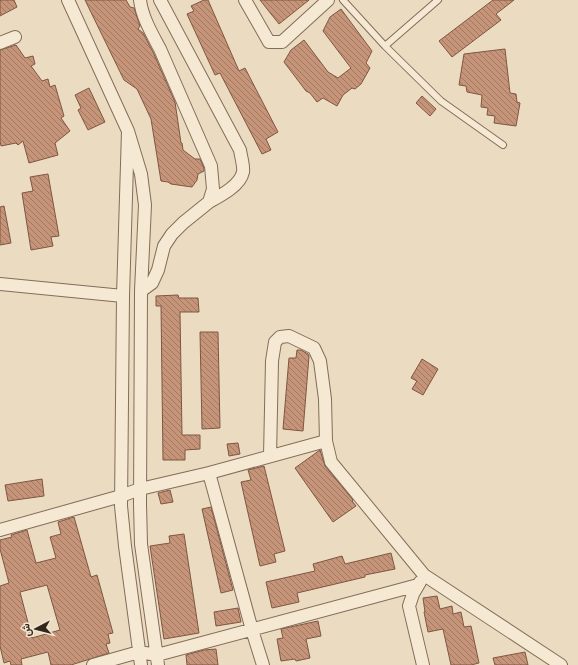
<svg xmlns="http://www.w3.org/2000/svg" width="578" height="665" viewBox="0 0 578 665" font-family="Lora,Vazirmatn,serif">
  <defs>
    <pattern id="building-back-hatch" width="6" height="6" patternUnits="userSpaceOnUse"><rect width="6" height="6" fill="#c69479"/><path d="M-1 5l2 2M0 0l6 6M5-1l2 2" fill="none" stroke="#a17963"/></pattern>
  </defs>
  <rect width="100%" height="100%" fill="#eadbc1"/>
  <path fill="url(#building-back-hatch)" stroke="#805641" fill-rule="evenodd" d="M0 0H14L17 7 0 16Z
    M85 0H126L130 7 134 8 140 26 138 29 143 33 153 52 175 102 181 143H182L183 150 195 159H200L204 168V171L198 174 197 180 192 187 171 184 168 182 161 181 151 119 137 89 124 80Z
    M204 0H208L239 71 245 68 278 132 266 139 271 150 262 154 220 73 215 75 187 14 194 11 191 6Z
    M260 0H309L279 24Z
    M493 0H514L496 14 501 20 452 57 439 41Z
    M341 9 372 51 366 63 370 68 361 84 355 89 352 88 343 95 337 106 323 98 317 102 310 93 306 91 284 62 291 50 304 40 328 72 338 78 351 68 323 31 330 17Z
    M16 45 25 58 33 56 35 64 31 66 42 81 48 79 50 87 55 85 64 116 61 118 70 131 55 143 58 155 29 163 23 141 18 145 16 143 1 146 0 141V50Z
    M505 49 510 93 516 94 517 102 520 103 516 126 494 123 495 116 487 115 488 108 481 107 482 95 467 92 466 86 459 85 464 54Z
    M89 88 105 122 88 130 78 110 81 108 75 95Z
    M422 96 436 109 430 116 416 103Z
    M48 174 59 236 51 237 53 246 31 250 22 193 33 191 30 177Z
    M4 206 11 243 0 245V207Z
    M178 295 179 298H198L199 312H180L182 435H200V449L185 450V460H163L161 306H156V296Z
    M200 332H218L220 428 202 429Z
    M297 350H301L308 354 309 356 303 431 283 429 289 358H296Z
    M422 359 438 369 423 395 412 389 417 381 411 378Z
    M238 443 240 454 229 456 227 444Z
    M320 450 325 466 353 500 352 501 356 506 333 522 295 468Z
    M264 466 285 551 274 554 276 562 260 566 241 482 251 480 248 470Z
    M42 479 44 496 8 501 5 485Z
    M170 490 173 502 161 504 158 493Z
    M211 507 233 590 221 593 202 509Z
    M74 517 91 577 97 575 113 633 108 634 110 643 106 644 109 653 71 665H51L48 652 21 659 22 665H11L10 661 4 663 0 646V586L9 583 0 549V540L12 537 11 535 27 530 36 563 56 558 50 537 61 534 58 522ZM47 585 60 630 32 638 20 592Z
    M184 534 199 633 164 639 150 546 170 543 169 536Z
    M391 553 395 569 365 575V577L297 593 299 602 272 608 266 582 315 571 313 564 342 556 345 564Z
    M437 596 440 609 452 606 453 614 461 612 464 627 471 626 479 663 471 665H451L443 629 428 632 424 612H425L423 598Z
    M238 608 241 622 216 626 214 612Z
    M318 621 321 636 306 639 310 658 296 661 295 659 281 661 277 639 283 638 281 629Z
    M216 649 218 665H187L186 655 204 650Z
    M525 652 528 665H495L493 658Z"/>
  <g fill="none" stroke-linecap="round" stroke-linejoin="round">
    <defs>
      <path id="lane" d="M343 0 385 46 441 101 503 145
        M385 46 438 0"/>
      <path id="street" d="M68 0 128 131
        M140 0C142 17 152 34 160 49L211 166 213 189 209 202 183 223 172 234 164 246 158 270 152 283 141 291
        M160 0 240 150C241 157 244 166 243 172 240 186 220 196 209 202
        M245 0 269 42H282L328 0
        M0 43 15 37
        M0 284 123 296
        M270 456 272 361 275 342 280 337 289 336 314 348 320 361 325 399 326 441 331 462 424 575 561 665
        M209 473 252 630 263 665
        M0 530 121 496 140 489 209 473 326 441
        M420 582 413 594 409 606 423 665
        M93 665 139 652 157 655 418 585
        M141 665 125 546 121 506 123 296 128 131 141 174 145 205 141 291 140 504 141 544 158 665"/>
    </defs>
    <use href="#lane" stroke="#826d5a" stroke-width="8"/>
    <use href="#street" stroke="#826d5a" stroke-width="14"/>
    <use href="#lane" stroke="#f6e9d3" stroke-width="6"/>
    <use href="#street" stroke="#f6e9d3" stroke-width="12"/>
  </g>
  <g transform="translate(36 629) rotate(263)" stroke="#f2e6d0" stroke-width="3" paint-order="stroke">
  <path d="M0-3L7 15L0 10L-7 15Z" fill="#33261d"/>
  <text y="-6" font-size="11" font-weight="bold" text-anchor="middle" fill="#33261d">ش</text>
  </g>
</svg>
